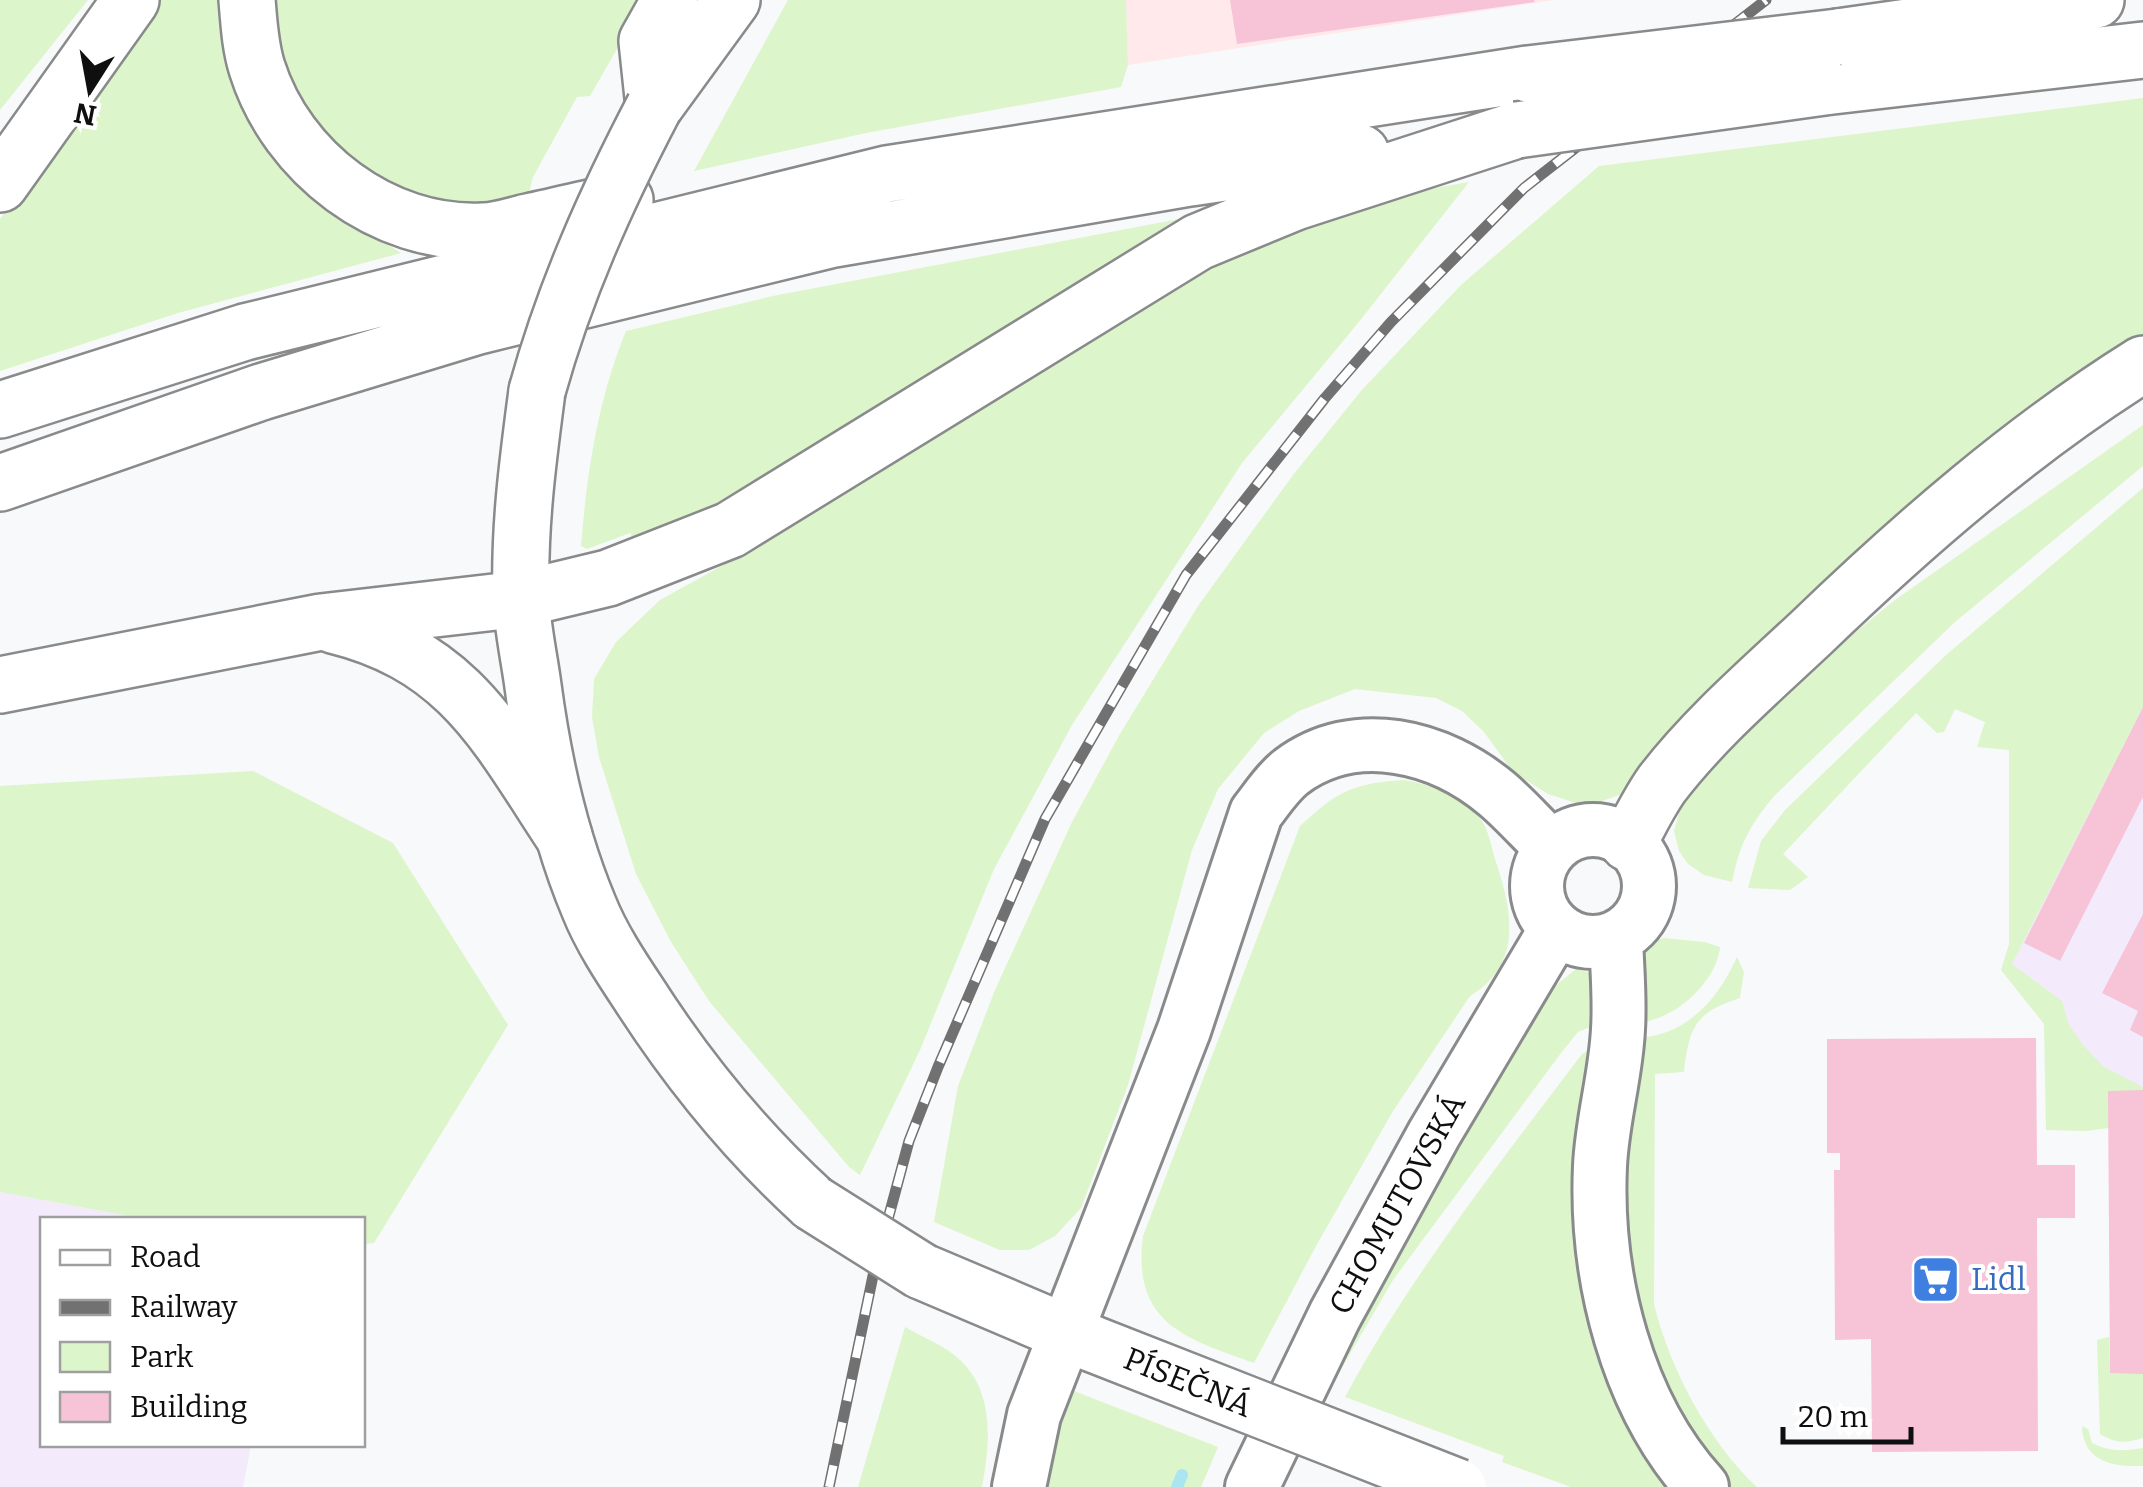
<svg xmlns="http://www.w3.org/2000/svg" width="2143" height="1487" viewBox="0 0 2143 1487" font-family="Bitter,serif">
  <rect width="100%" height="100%" fill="#f8f9fa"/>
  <path fill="#ffe9eb" d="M1126 0H1553L1128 65Z"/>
  <path fill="#f3ebfc" d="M2143 707V1374L2108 1117 2056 1022 2011 965Z
    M0 1192 145 1219 42 1220V1444L251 1445 243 1487H0Z"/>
  <path fill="#dcf5ca" d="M0 0H88L0 110Z
    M153 0H217C221 126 301 190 401 253L178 313 0 371V219Z
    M269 0H645L590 96 577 97 533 177 527 201 451 211 381 184 352 164 288 89Z
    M788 0H1126L1128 65 1121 87 866 133 694 171Z
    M2143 98V340L1625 793 1602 801 1576 803 1548 794 1513 772 1484 732 1462 711 1436 698 1355 689 1299 711 1264 733 1218 789 1192 850 1128 1085 1081 1208 1055 1236 1029 1250H1000L934 1222 958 1086 995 990 1072 822 1120 734 1198 606 1293 475 1361 391 1461 285 1599 166Z
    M1469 182 1358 323 1242 463 1072 725 994 869 920 1050 860 1175 849 1167 709 1001 671 942 636 874 599 757 592 717 594 679 616 642 660 600 765 542 1185 275 1299 224 1407 193Z
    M1179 219V229L712 510 636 544 630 533 587 549 581 546C587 472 598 399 626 331L773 296Z
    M2143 425V466L1955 622 1774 796C1749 827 1740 843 1732 882L1704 875 1688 864 1679 851 1674 831 1688 780 1745 722 1895 600Z
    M2143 488V707L2012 964 2062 1001 2069 1025 2083 1045 2104 1067 2143 1087V1090L2109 1128 2086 1131 2046 1130 2044 1024 2001 970 2009 944V750L1977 747 1985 722 1955 709 1944 732 1937 733 1916 713 1783 854 1808 877 1790 890 1748 888 1761 841 1785 810 1946 655Z
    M253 771 393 843 508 1025 374 1243 363 1244 362 1220 145 1219 0 1192V786Z
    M1404 780C1432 785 1458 795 1478 816 1488 826 1491 846 1495 859 1512 909 1524 964 1470 996L1393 1111 1316 1246 1254 1363C1185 1338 1132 1324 1143 1236L1300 826C1337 792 1352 783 1404 780Z
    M1664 938 1705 942 1720 947C1716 984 1672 1022 1635 1023L1640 955 1652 942Z
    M1737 957 1744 972 1740 998C1695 1012 1689 1028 1684 1072L1655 1074 1654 1304C1669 1367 1709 1443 1757 1487H1727L1692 1440 1646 1348 1616 1203 1635 1038C1685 1037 1718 1000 1737 957Z
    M1576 969 1596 974 1602 1022 1578 1032 1561 1053 1393 1280 1330 1388 1323 1389 1346 1341 1399 1258 1518 1036 1549 991Z
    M1601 1043 1587 1123 1673 1487H1571L1502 1462 1504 1456 1345 1397C1411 1275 1498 1165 1582 1054Z
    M905 1327C922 1337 946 1346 960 1360 995 1393 990 1444 982 1487H858Z
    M2109 1337 2110 1372 2143 1373V1438C2125 1443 2117 1444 2100 1434L2097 1340Z
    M1074 1391 1218 1447 1201 1487H1045L1066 1394Z
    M2082 1426 2088 1429 2092 1443C2109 1452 2124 1451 2143 1448V1466C2113 1467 2083 1462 2082 1426Z"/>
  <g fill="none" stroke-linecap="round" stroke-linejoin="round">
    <path stroke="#a9e6f2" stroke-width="12" d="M1177 1487 1182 1475"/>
  </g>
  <path fill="#f7c3d7" d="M1230 0H1534L1535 2 1237 44Z
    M2143 707V797L2060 961 2024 943Z
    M2143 914V1037L2130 1030 2138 1011 2102 993Z
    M2036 1038 2037 1165H2075V1218H2037L2038 1451 1872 1452 1871 1339 1835 1340 1834 1170H1840V1153H1827V1039Z
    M2143 1090V1374L2110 1373 2108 1091Z"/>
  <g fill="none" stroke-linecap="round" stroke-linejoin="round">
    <defs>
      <path id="tertiary" d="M1537 886a56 56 0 1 1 112 0a56 56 0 1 1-112 0Z
        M1616 937C1617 968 1620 999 1618 1029 1616 1075 1602 1120 1600 1166 1595 1276 1626 1404 1702 1487
        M1019 1487 1034 1415 1184 1030 1256 813C1267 799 1277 783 1291 772 1355 724 1440 746 1497 794 1516 810 1533 830 1552 848
        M1252 1487 1335 1315 1434 1134 1556 929"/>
      <path id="secondary" d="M654 107 732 0
        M537 391C528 459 519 526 521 596 522 626 529 656 533 686 543 761 560 838 589 907 601 937 620 966 638 993 688 1071 745 1141 813 1203
        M921 1271 1093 1344"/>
      <path id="trunk" d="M247 0C249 23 250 46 257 68 287 163 383 236 483 231 498 231 514 225 528 222 561 215 593 207 625 200
        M1838 37 2096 0
        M1824 87 2143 50
        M654 107 647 41 670 0
        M0 184 131 0
        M0 410 245 332 887 174 1528 74
        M0 483 261 392 478 326 829 240 1190 178 1361 153
        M333 625C460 656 497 736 564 837
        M0 685 321 622 521 599 608 578 730 530 1198 242 1295 202 1517 130
        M1628 843C1639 824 1649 802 1662 784 1705 728 1761 680 1812 632 1914 534 2023 439 2143 364"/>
    </defs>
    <use href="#tertiary" stroke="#898a8b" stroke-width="58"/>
    <use href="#secondary" stroke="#898a8b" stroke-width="60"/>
    <use href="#trunk" stroke="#898a8b" stroke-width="60"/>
    <use href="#tertiary" stroke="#fff" stroke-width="52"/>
    <use href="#secondary" stroke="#fff" stroke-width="55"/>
    <use href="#trunk" stroke="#fff" stroke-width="55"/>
    <defs>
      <path id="rail" d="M829 1487 874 1271 909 1141 938 1067 1045 819 1186 575 1325 398 1391 322 1524 188 1766 0"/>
    </defs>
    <use href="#rail" stroke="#717172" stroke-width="11"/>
    <use href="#rail" stroke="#fff" stroke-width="8" stroke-dasharray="22" stroke-linecap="butt"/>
    <defs>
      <path id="secondary-bridge" d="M537 391C565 290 606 199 654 107
        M813 1203 921 1271
        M1093 1344 1458 1487"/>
      <path id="trunk-bridge" d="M1528 74 1838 37
        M1517 130 1824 87"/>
    </defs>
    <use href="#secondary-bridge" stroke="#898a8b" stroke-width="60" stroke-linecap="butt"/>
    <use href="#trunk-bridge" stroke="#898a8b" stroke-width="60" stroke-linecap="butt"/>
    <use href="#secondary-bridge" stroke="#fff" stroke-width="55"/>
    <use href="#trunk-bridge" stroke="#fff" stroke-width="55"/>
  </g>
  <defs>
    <symbol id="supermarket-square" viewBox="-11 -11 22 22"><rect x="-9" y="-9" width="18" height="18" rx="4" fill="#3f7fe0" stroke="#fff"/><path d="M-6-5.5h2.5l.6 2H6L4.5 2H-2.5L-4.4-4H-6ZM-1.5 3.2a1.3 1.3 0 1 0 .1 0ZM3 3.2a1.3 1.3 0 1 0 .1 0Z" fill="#fff"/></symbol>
  </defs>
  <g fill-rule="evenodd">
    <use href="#supermarket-square" x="1908" y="1252" width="55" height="55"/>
  </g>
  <g text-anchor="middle" stroke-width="8" stroke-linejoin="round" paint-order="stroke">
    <g font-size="32" fill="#0f0f0f" stroke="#fff">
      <text transform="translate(1397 1204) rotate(-61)" y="11">CHOMUTOVSKÁ</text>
      <text transform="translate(1188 1382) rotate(22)" y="11">PÍSEČNÁ</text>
    </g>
    <g font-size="32" fill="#366cbe" stroke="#fff" text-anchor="start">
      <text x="1971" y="1290">Lidl</text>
    </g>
  </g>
  <rect x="40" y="1217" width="325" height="230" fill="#ffffff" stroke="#9f9f9f" stroke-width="2.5"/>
  <rect x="60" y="1250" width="50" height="15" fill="#ffffff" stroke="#9f9f9f" stroke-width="2.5"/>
  <text x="130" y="1267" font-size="30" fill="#0f0f0f">Road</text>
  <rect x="60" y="1300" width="50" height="15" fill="#717172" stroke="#9f9f9f" stroke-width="2.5"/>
  <text x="130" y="1317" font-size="30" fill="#0f0f0f">Railway</text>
  <rect x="60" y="1342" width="50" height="30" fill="#dcf5ca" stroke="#9f9f9f" stroke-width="2.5"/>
  <text x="130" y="1367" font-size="30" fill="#0f0f0f">Park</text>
  <rect x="60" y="1392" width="50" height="30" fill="#f7c3d7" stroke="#9f9f9f" stroke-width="2.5"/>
  <text x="130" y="1417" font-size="30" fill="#0f0f0f">Building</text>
  <g transform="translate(90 90) rotate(191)" stroke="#ffffff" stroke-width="8" paint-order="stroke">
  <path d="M0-8L18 38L0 25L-18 38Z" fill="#0f0f0f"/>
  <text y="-15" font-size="28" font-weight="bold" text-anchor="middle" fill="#0f0f0f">N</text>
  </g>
  <path d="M1783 1427v15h128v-15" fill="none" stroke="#0f0f0f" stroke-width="5"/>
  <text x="1798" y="1427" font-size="30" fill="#0f0f0f" stroke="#ffffff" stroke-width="8" paint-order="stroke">20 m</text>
</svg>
